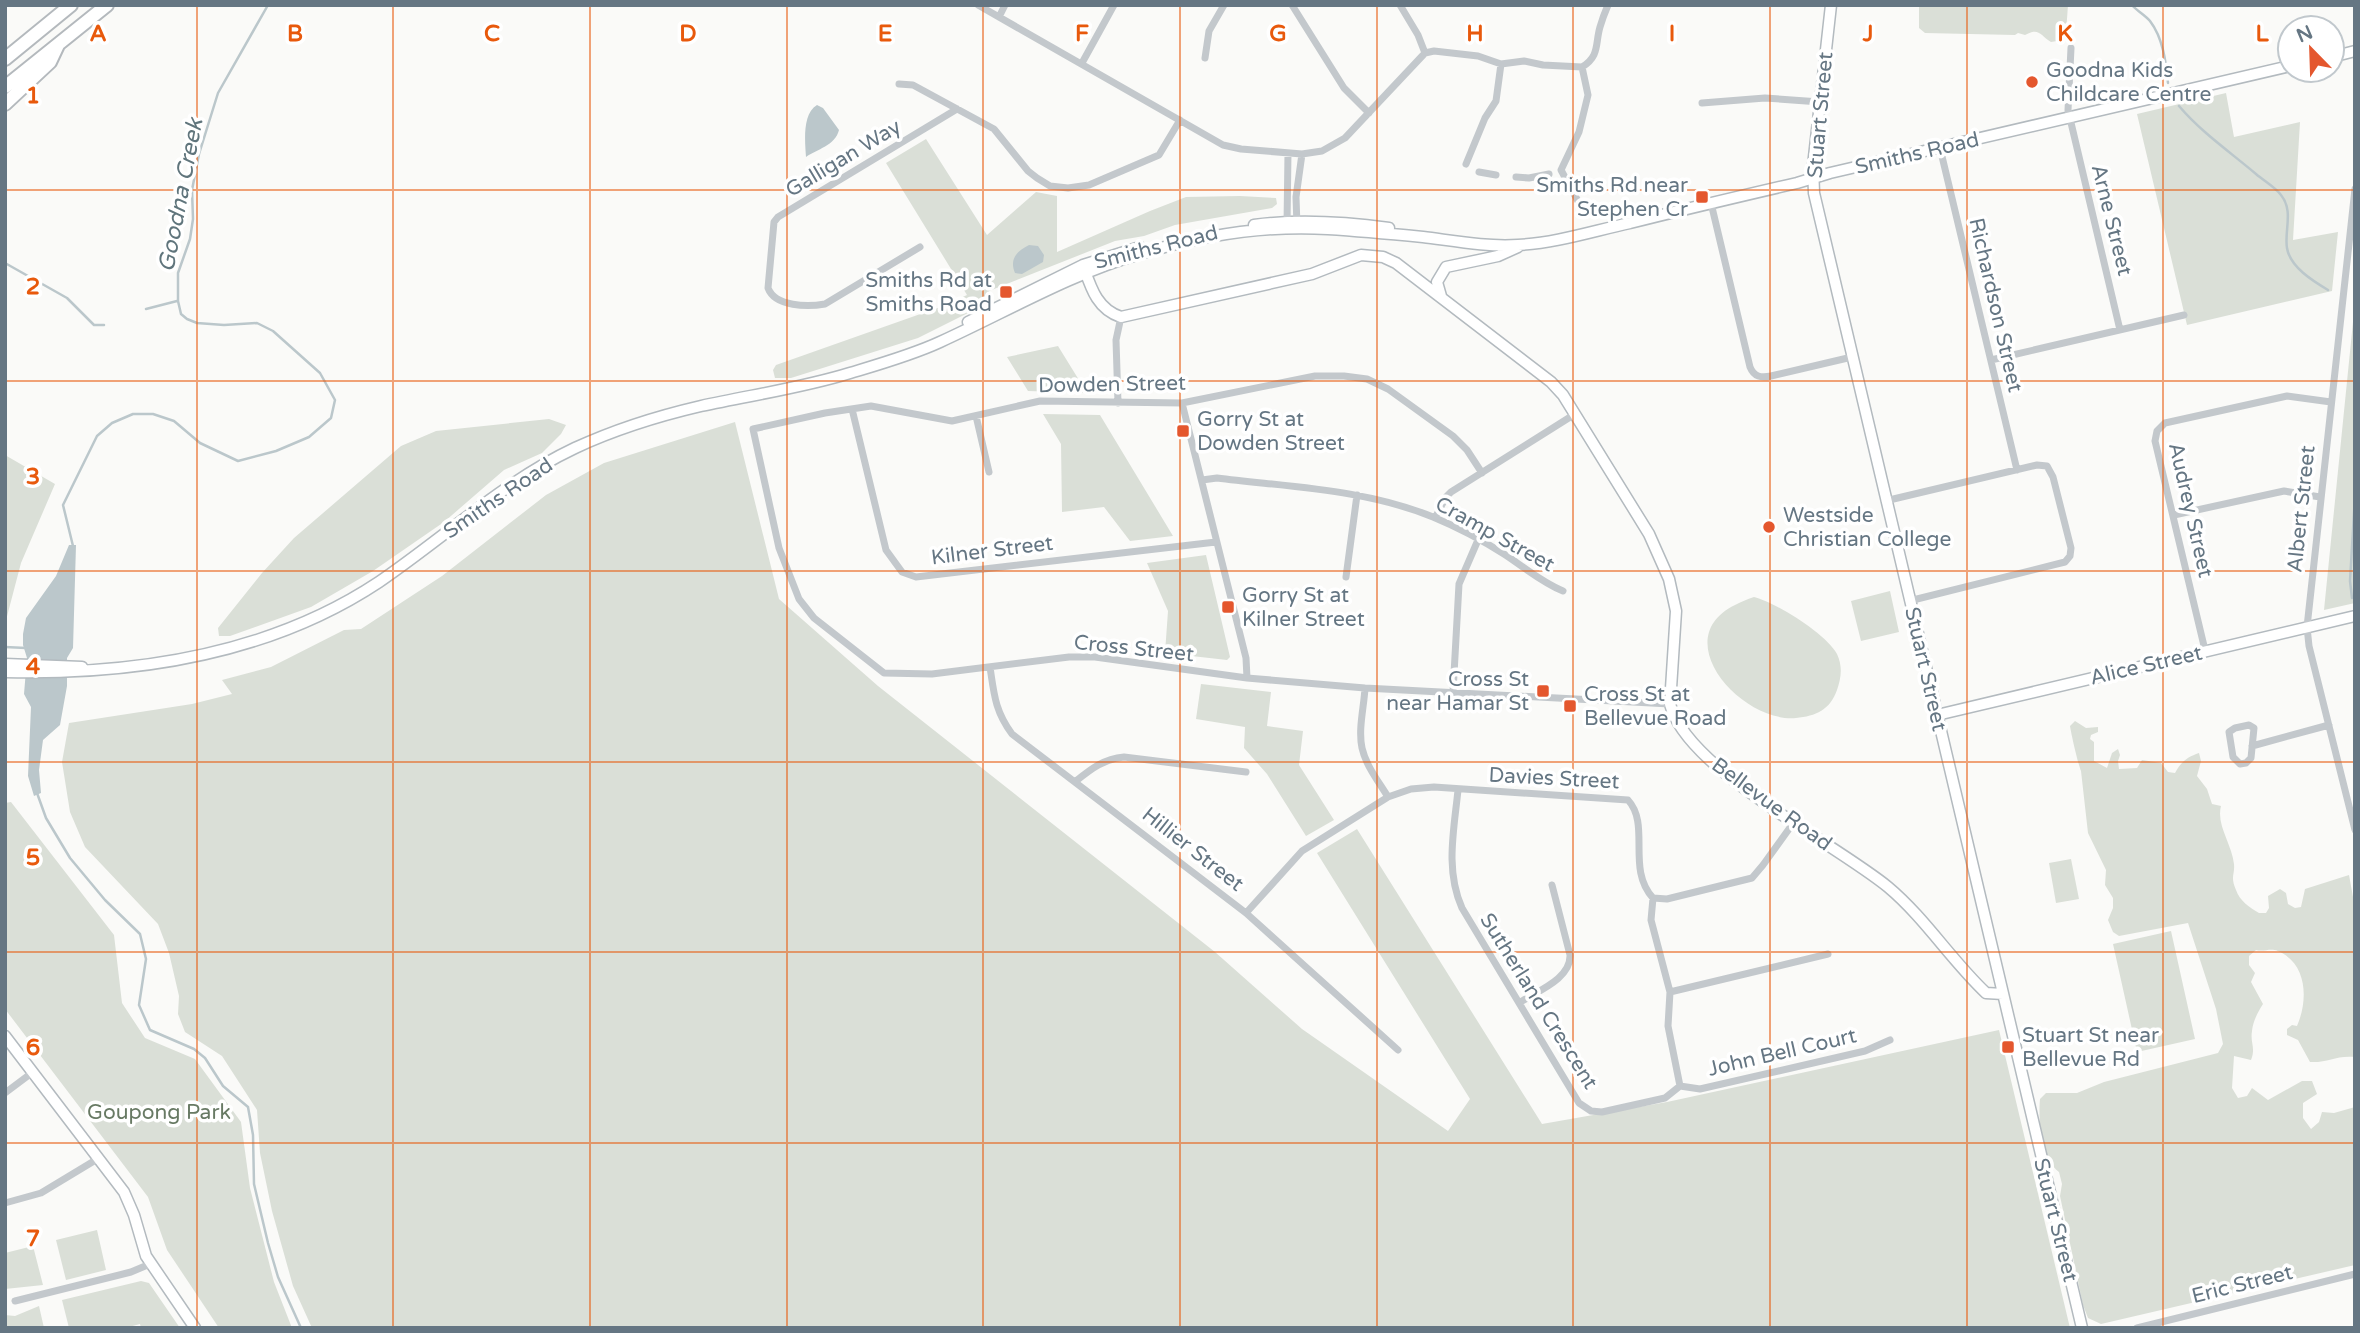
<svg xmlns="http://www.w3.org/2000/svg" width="2360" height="1333" viewBox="0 0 2360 1333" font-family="'Varela Round',sans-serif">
  <rect width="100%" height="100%" fill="#fafaf8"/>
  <path fill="#dadfd7" d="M1919 5H2068C2067 17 2067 30 2063 40L2051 42C2040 35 2039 27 2025 35L2018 33 2015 35 1925 33 1919 28Z
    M2226 93 2234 137 2300 122 2293 240 2338 232 2332 291 2187 325 2137 114Z
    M926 139 987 235 1036 192 1057 196V252L1150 211 1186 197 1240 196 1276 198 1277 204 1272 208 1175 225 1144 236 1115 241 989 291 990 294 974 310 918 338 791 378H775L773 370 776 365 943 306 967 295 886 163Z
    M2355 302V603L2324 610Z
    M1058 346 1087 393 1028 391 1007 357Z
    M1043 414 1100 415 1173 536 1130 541 1104 507 1062 512 1061 444Z
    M549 419 566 425 561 434 542 453 504 470 444 522 373 571 311 607 230 636H219L218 628 262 573 294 538 401 446 436 431Z
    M735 422 779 599 878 686 1215 952 1302 1029 1448 1131 1470 1099 1317 853 1357 829 1542 1124 1667 1102 1999 1030 2070 1328H312L293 1286 272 1211 260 1153 257 1110 222 1056 185 1032 178 1014 179 996 169 953 158 924 85 847 70 812 62 762 69 723 192 704 232 694 222 680 271 667 344 630 361 629 442 576 546 495 604 463Z
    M5 455 55 484 21 563 5 624Z
    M1206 555 1230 657 1227 660 1165 653 1168 611 1147 563Z
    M1890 591 1899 632 1861 641 1851 601Z
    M1754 597C1777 603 1826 634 1837 654 1843 667 1841 678 1837 690 1830 710 1816 716 1796 718 1742 723 1666 639 1735 605 1741 602 1747 599 1754 597Z
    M1201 684 1271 692 1267 726 1303 731 1299 765 1334 820 1306 836 1267 774 1244 748 1245 727 1196 719Z
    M2075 721 2086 728 2098 727V732L2091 735 2090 739 2094 742V761L2107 768 2112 753 2118 749 2120 755 2118 761 2119 769 2137 768 2142 760 2161 763 2168 772 2175 773C2181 762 2187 757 2199 753L2201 761 2197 776 2207 789 2212 804 2221 806C2216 825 2232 844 2234 864 2235 875 2230 876 2236 890 2240 901 2249 907 2259 913H2266L2269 908 2268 896 2280 889 2286 893 2288 904 2295 908 2301 907 2305 889 2349 875 2355 908V1057C2336 1055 2328 1063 2310 1062L2298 1040 2287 1035V1029L2292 1025 2297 1026C2308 1001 2308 964 2278 951 2270 948 2264 952 2256 950L2249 956V965L2255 973 2251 982 2263 1004C2258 1012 2253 1021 2252 1031 2250 1044 2256 1047 2251 1060L2234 1056 2232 1088 2238 1098 2247 1096 2252 1088 2268 1100 2302 1081H2312L2317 1094 2303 1103V1118L2311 1129 2319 1122 2322 1112 2334 1113 2355 1107V1265L2101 1324 2088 1318 2083 1305 2060 1196 2062 1184 2059 1172C2041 1159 2038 1120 2040 1099L2046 1093H2077L2104 1082 2218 1053 2223 1044 2216 1009 2188 923 2119 936 2113 932 2108 920 2113 908V898L2105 885 2106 870 2088 833 2081 771C2078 764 2071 733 2070 726Z
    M11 802 114 935 122 1003 145 1038 195 1059 241 1122 250 1188 274 1282 292 1328H219L167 1250 148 1197 5 1009V803Z
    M2071 859 2079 899 2056 903 2049 863Z
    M2171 931 2195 1039 2137 1052 2113 944Z
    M97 1230 106 1270 66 1280 56 1240Z
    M33 1246 43 1285 5 1289V1253Z
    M141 1281 149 1283 180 1328H141L140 1324 125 1328H69L62 1300Z
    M39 1306 44 1328H5V1315L15 1316Z"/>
  <path fill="#bbc7cb" d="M817 105 823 108 839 130C835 146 817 149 806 157 805 142 802 114 817 105Z
    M1029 245 1038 246 1044 255 1043 262 1022 274 1015 273C1009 259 1017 251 1029 245Z
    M69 545H76L73 648 67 658V686L60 725 43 740 39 770 41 793 34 796 28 776 31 707 24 694 27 658 23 645V634L26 618 56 576Z"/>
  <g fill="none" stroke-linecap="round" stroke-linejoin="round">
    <path stroke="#bbc7cb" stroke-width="2.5" d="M2132 5C2137 11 2145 15 2150 21 2163 38 2166 62 2168 83
      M2179 106C2201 132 2230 152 2256 174 2264 181 2275 187 2281 195 2294 211 2284 231 2287 248 2290 267 2313 281 2328 290
      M5 263 67 298 94 325H104
      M146 309 177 301
      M73 546 63 505 97 436 112 423 133 414H153L174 421 200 443 238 461 276 451 309 437 331 418 335 400 320 373 273 331 257 323 224 325 197 323 187 319 181 314 178 301V273L190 239 193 219 192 190 199 154 218 93 268 5
      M2352 598 2350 581 2355 496
      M5 647 26 648
      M37 793 46 818 70 858 105 900 140 934 146 959 139 1005 150 1030 194 1049 205 1058 223 1086 248 1107 253 1135 254 1184 268 1243 278 1277 301 1328"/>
    <defs>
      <path id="secondary" d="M1831 5 1813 166 1814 193 2082 1328
        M2332 57 2355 51
        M1254 225C1299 219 1345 222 1389 228
        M1083 265C1091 288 1097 309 1121 317L1312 274 1361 255 1383 257 1396 263 1551 382 1563 395 1649 534 1669 579 1676 611 1670 704C1686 769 1836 844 1888 887 1925 918 1951 960 1986 993L2003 994
        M1441 296 1437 282 1446 267 1498 256 1518 247
        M968 322 1083 265 1140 247
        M5 664 82 667
        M5 672C134 675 269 655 379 582 445 537 503 482 575 448 616 429 658 416 701 406 751 395 802 388 850 373 880 364 912 355 940 342 1006 312 1070 274 1140 254 1200 236 1266 225 1328 229 1360 231 1392 234 1423 237 1455 241 1486 247 1518 245 1556 243 1593 231 1630 223 1685 209 1741 196 1797 183L1830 173 2290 66
        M1937 715 2355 616
        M5 1036 124 1192 134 1215 146 1256 195 1328"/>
      <path id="highway" d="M5 59 71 5
        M5 87 107 5
        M5 104 50 62 58 45"/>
    </defs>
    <use href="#secondary" stroke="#b3babf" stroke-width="13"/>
    <use href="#highway" stroke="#b4b9bd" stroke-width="16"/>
    <path stroke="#c3c8cc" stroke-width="7" d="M978 5 1223 145 1241 149 1302 154 1322 151 1345 138 1425 53 1434 51 1478 56 1501 64 1524 61 1543 65 1582 67C1600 56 1595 44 1600 27 1602 20 1605 12 1608 5
      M1292 5 1344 88 1369 113
      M1400 5 1418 35 1425 53
      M999 17 1005 5
      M2071 48 2068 110 2120 330
      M1205 58 1209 31 1224 5
      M1082 63 1114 5
      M899 84 913 85 994 129 1028 171 1037 178 1050 186 1068 188 1089 185 1159 155 1180 120
      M1702 103 1765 98 1820 102
      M1940 148 2017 470
      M1466 164 1485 118 1496 101 1501 64
      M1479 172 1496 175
      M1516 177 1529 178 1549 174
      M2355 189 2307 627 2309 646 2355 830
      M1579 203 1561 170 1579 132 1588 95 1582 67
      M1711 203 1750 367C1754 377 1761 378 1771 376L1852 357
      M1287 224 1288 153
      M1297 226 1296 197 1302 154
      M920 247 825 304C808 307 775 307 768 288L774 222 778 217 957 109
      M1991 360 2184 315
      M1118 403 1116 340 1121 317
      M1182 403 1246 658 1247 678
      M852 409 886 550 902 572 916 577 1216 542
      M976 416 989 472
      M1482 473 1467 450 1453 436 1388 389 1367 379 1344 376H1315L1182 403 1040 401 952 421 871 406 825 413 753 429 779 548 799 599 814 618 884 673 932 674 1069 657H1095L1247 678 1365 688 1670 704
      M1202 480 1217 478C1289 487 1365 489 1433 517 1457 527 1482 540 1504 554 1524 567 1541 582 1563 591
      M1885 501 2037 465 2047 466 2053 477 2071 548 2070 556 2065 562 1909 601
      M2174 515 2284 491 2320 497
      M1435 518 1446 497 1451 492 1575 414
      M1346 577 1357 495
      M2205 650 2155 441 2157 431 2165 423 2287 396 2331 402
      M990 667C994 694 995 711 1012 734L1246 913 1398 1050
      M1365 688C1364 707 1358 729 1362 748 1366 766 1379 782 1388 797
      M1453 692 1459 584 1478 540
      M2249 725 2254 728 2251 758 2246 763 2240 764 2233 757 2229 732 2235 728Z
      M2252 746 2329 725
      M1076 781C1092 768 1104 759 1124 757L1246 772
      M1458 790C1454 830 1445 870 1462 908L1579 1103 1591 1111 1602 1112 1665 1098 1680 1086 1668 1026 1670 992 1651 920 1653 898
      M1246 913 1302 851 1388 797 1411 789 1434 787 1628 800C1651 825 1626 869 1653 898L1667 899 1752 878 1763 865 1794 822
      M1670 992 1828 954
      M1519 1003C1537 991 1571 979 1570 955L1552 885
      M1680 1086 1700 1089 1865 1051 1890 1040
      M5 1093 33 1072
      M5 1203 41 1193 99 1158
      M15 1301 131 1272 150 1264
      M2137 1328 2355 1274"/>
    <use href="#secondary" stroke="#fff" stroke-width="10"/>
    <use href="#highway" stroke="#fff" stroke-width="12"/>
  </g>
  <path fill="none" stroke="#e8590c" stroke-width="2" stroke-opacity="0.55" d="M197 5V1328M393 5V1328M590 5V1328M787 5V1328M983 5V1328M1180 5V1328M1377 5V1328M1573 5V1328M1770 5V1328M1967 5V1328M2163 5V1328M5 190H2355M5 381H2355M5 571H2355M5 762H2355M5 952H2355M5 1143H2355"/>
  <g fill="#e4572e" stroke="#fff" stroke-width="2.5">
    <circle cx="2032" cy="82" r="7"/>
    <rect x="1695" y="190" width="14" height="14" rx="3.5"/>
    <rect x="999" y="285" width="14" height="14" rx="3.5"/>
    <rect x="1176" y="424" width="14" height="14" rx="3.5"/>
    <circle cx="1769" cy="527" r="7"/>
    <rect x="1221" y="600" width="14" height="14" rx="3.5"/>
    <rect x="1536" y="684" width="14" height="14" rx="3.5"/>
    <rect x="1563" y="699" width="14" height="14" rx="3.5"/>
    <rect x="2001" y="1040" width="14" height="14" rx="3.5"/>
  </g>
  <g text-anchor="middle" stroke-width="7" stroke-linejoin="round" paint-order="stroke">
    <g font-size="21" fill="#657683" stroke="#fff" text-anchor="start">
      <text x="2046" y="77">Goodna Kids<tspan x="2046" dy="24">Childcare Centre</tspan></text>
      <text x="1688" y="192" text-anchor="end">Smiths Rd near<tspan x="1688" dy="24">Stephen Cr</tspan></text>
      <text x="992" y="287" text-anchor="end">Smiths Rd at<tspan x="992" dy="24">Smiths Road</tspan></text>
      <text x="1197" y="426">Gorry St at<tspan x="1197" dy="24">Dowden Street</tspan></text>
      <text x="1783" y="522">Westside<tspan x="1783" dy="24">Christian College</tspan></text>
      <text x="1242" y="602">Gorry St at<tspan x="1242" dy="24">Kilner Street</tspan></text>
      <text x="1529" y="686" text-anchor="end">Cross St<tspan x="1529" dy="24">near Hamar St</tspan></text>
      <text x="1584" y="701">Cross St at<tspan x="1584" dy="24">Bellevue Road</tspan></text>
      <text x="2022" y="1042">Stuart St near<tspan x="2022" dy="24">Bellevue Rd</tspan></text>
    </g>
    <g font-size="21" fill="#657683" stroke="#fff">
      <text transform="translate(1820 115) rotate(-85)" y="7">Stuart Street</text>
      <text transform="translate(1917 153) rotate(-13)" y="7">Smiths Road</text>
      <text transform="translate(843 158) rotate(-31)" y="7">Galligan Way</text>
      <text transform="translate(2112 220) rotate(76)" y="7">Arne Street</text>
      <text transform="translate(1156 247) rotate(-14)" y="7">Smiths Road</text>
      <text transform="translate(1996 305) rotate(77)" y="7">Richardson Street</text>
      <text transform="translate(1112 384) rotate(-1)" y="7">Dowden Street</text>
      <text transform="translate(498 498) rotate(-34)" y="7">Smiths Road</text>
      <text transform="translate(2301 509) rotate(-84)" y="7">Albert Street</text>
      <text transform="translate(2191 510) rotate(77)" y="7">Audrey Street</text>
      <text transform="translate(1495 534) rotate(29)" y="7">Cramp Street</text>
      <text transform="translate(992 550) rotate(-7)" y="7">Kilner Street</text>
      <text transform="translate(1134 648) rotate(6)" y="7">Cross Street</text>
      <text transform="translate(2146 665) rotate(-13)" y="7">Alice Street</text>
      <text transform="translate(1926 669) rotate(77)" y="7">Stuart Street</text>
      <text transform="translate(1554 778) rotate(3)" y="7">Davies Street</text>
      <text transform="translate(1772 804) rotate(36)" y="7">Bellevue Road</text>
      <text transform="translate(1193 849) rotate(38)" y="7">Hillier Street</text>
      <text transform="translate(1539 1001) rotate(58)" y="7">Sutherland Crescent</text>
      <text transform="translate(1782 1052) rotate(-13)" y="7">John Bell Court</text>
      <text transform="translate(2056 1220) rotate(76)" y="7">Stuart Street</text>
      <text transform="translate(2242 1284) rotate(-14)" y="7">Eric Street</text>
    </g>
    <g font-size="21" fill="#687a64" stroke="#fff">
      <text x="159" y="1119">Goupong Park</text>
    </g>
    <g font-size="23" font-style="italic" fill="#60757c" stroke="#fff">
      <text transform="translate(180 195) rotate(-79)" y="8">Goodna Creek</text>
    </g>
  </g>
  <g font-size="23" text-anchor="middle" font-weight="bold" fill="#e8590c" stroke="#fff" stroke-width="7" stroke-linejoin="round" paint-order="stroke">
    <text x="98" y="41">A</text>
    <text x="295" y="41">B</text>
    <text x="492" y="41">C</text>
    <text x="688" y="41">D</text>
    <text x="885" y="41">E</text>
    <text x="1082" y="41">F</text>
    <text x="1278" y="41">G</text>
    <text x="1475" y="41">H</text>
    <text x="1672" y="41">I</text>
    <text x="1868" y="41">J</text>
    <text x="2065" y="41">K</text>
    <text x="2262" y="41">L</text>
    <text x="33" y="103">1</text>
    <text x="33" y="294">2</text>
    <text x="33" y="484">3</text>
    <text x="33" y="674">4</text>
    <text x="33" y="865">5</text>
    <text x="33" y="1055">6</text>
    <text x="33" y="1246">7</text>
  </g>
  <rect width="2360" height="1333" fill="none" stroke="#657683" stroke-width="14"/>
  <g transform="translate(2311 49) rotate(337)"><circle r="33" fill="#ffffff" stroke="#c1c8cd" stroke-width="2"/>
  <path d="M0-5L12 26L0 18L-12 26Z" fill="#e4572e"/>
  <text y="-10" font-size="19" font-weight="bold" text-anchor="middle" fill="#657683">N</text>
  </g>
</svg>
